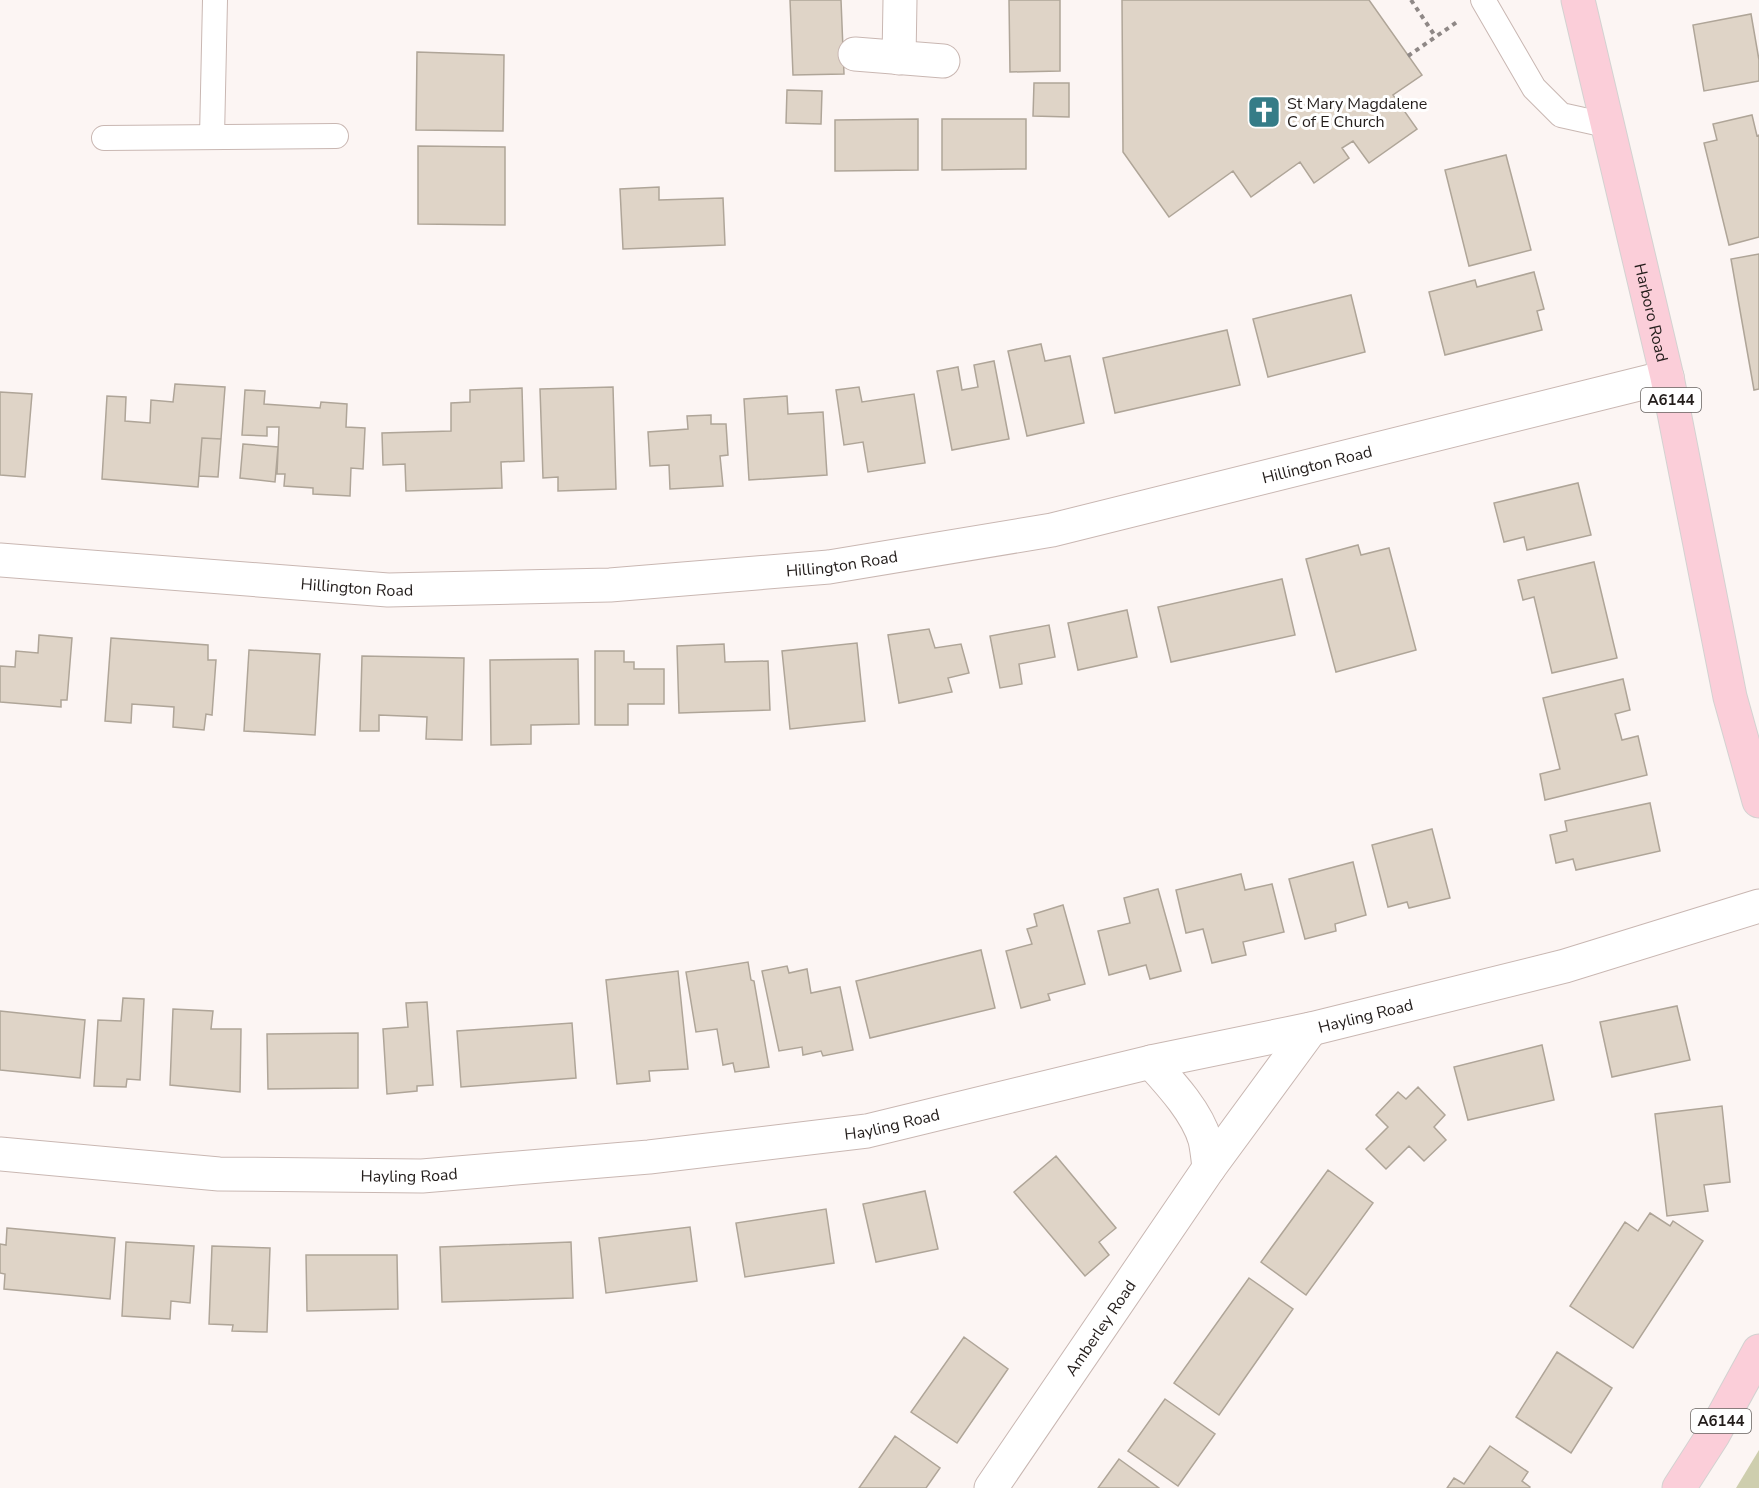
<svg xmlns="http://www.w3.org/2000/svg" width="1759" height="1488" viewBox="0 0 1759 1488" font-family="'Nunito Sans',sans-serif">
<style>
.green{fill:#ceceae}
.building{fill:#dfd4c7;stroke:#afa598;stroke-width:1.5}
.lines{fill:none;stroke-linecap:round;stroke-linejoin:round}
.lane-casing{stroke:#c9b7b2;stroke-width:26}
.street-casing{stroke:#c9b7b2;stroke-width:35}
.primary-casing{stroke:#d3d2d1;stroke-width:35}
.path{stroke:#8f8886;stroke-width:4;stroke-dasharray:4.5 4.5;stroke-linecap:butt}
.lane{stroke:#fff;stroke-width:24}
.street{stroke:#fff;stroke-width:33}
.primary{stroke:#fbced9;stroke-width:33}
.labels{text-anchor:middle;stroke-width:6;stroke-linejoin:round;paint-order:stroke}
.shield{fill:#fff;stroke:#65615f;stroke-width:1.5}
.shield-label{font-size:15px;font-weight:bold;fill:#231d1b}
.poi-label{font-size:16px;fill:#231d1b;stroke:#fff;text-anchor:start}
.street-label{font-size:16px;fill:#231d1b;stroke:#fff}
</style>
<rect width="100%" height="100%" fill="#fcf5f3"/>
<!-- green -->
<path class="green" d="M 1759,1450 L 1759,1488 L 1736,1488 Z"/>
<!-- building -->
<path class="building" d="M 790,0 L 841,0 L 844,74 L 793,75 Z
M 1009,0 L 1060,0 L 1060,71 L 1010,72 Z
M 1122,0 L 1369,0 L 1422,75 L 1393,95 L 1417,129 L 1369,163 L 1353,141 L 1342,148 L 1349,158 L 1314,183 L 1300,162 L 1251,197 L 1233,171 L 1169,217 L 1123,152 Z
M 1751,14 L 1759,60 L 1759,81 L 1704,91 L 1693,25 Z
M 417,52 L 504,55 L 503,131 L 416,130 Z
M 1034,83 L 1069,83 L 1069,117 L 1033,116 Z
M 787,90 L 822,91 L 821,124 L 786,123 Z
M 1752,115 L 1757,136 L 1759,135 L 1759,237 L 1729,245 L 1704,143 L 1717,140 L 1713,124 Z
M 918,119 L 918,170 L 835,171 L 835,120 Z
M 942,119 L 1026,119 L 1026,169 L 942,170 Z
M 418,146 L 505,147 L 505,225 L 418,224 Z
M 1506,155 L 1531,250 L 1469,266 L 1445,170 Z
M 659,187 L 659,200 L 723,198 L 725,245 L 623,249 L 620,189 Z
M 1759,254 L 1759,389 L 1754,390 L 1731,259 Z
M 1534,272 L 1544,309 L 1537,311 L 1542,330 L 1445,355 L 1429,292 L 1475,280 L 1477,287 Z
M 1351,295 L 1365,352 L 1268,377 L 1253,319 Z
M 1227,330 L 1240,385 L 1115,413 L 1103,358 Z
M 1041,344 L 1045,361 L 1070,356 L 1084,423 L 1027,436 L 1008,351 Z
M 994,361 L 1009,439 L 952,450 L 937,371 L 958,367 L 962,390 L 978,387 L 974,365 Z
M 175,384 L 225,387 L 221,439 L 202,438 L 198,487 L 102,479 L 107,396 L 126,397 L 125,421 L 150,423 L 151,400 L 173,402 Z
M 613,387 L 616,489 L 558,491 L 558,477 L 543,478 L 540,389 Z
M 859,387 L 862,402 L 914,394 L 925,463 L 868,472 L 863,442 L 844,445 L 836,390 Z
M 522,388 L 524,461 L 501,462 L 502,488 L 406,491 L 405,464 L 383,465 L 382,433 L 451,431 L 451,403 L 470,402 L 470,390 Z
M 245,390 L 265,391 L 264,404 L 320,408 L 321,402 L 347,404 L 346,427 L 365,428 L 363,469 L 351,468 L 350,496 L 313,494 L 313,488 L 284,486 L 285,474 L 277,474 L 279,427 L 267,427 L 267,436 L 242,435 Z
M 0,392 L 32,394 L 25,477 L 0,475 Z
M 787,396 L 788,414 L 823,412 L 827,475 L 749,480 L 744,399 Z
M 711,415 L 711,424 L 726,424 L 728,455 L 720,456 L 723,486 L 670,489 L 669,465 L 650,466 L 648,432 L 688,429 L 687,416 Z
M 202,438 L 221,439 L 218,477 L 199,476 Z
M 243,444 L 278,447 L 275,482 L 240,478 Z
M 1578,483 L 1591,535 L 1527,550 L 1524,537 L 1504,542 L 1494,503 Z
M 1358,545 L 1361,555 L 1389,548 L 1416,650 L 1336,672 L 1306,559 Z
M 1594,562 L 1617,658 L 1552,673 L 1534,597 L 1523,600 L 1518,580 Z
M 1282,579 L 1295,635 L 1171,662 L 1158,607 Z
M 1127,610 L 1137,657 L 1078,670 L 1068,623 Z
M 1049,625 L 1055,657 L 1019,664 L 1022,684 L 1000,688 L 990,636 Z
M 929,629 L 935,648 L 961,644 L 969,673 L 948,678 L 952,692 L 899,703 L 888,635 Z
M 39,635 L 72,638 L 67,700 L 61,700 L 61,707 L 0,702 L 0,666 L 15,667 L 16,651 L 38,653 Z
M 111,638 L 208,645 L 208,660 L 216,660 L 212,715 L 206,714 L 204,730 L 173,727 L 174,707 L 132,704 L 131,723 L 105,721 Z
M 857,643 L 865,721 L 790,729 L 782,651 Z
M 724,644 L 725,662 L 768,661 L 770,710 L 679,713 L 677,646 Z
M 249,650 L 320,654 L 315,735 L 244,731 Z
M 595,651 L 624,651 L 624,662 L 634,662 L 634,669 L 664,669 L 664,704 L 628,704 L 628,725 L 595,725 Z
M 362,656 L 464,658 L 462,740 L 426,739 L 427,717 L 379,715 L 379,731 L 360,731 Z
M 578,659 L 579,724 L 531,725 L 531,744 L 491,745 L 490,660 Z
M 1623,679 L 1630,710 L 1615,714 L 1622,740 L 1638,736 L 1647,775 L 1545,800 L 1540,774 L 1560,769 L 1543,698 Z
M 1650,803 L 1660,851 L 1576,870 L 1573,859 L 1556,863 L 1550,835 L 1567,831 L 1565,821 Z
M 1432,829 L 1450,898 L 1409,908 L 1407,902 L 1388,907 L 1372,845 Z
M 1353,862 L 1366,915 L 1335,924 L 1336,931 L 1305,939 L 1289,879 Z
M 1241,874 L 1245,890 L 1272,884 L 1284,932 L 1243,942 L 1246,955 L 1212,963 L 1203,929 L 1186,933 L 1176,890 Z
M 1158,889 L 1181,971 L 1150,979 L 1146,965 L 1109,975 L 1098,931 L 1130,923 L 1124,898 Z
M 1063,905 L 1085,984 L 1048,994 L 1050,1000 L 1021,1008 L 1006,951 L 1032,944 L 1027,929 L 1037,926 L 1034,914 Z
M 981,950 L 995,1008 L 870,1038 L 856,981 Z
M 748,962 L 751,980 L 754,981 L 769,1067 L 735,1072 L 733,1063 L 723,1065 L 717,1029 L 696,1032 L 686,972 Z
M 787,966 L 789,973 L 807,969 L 811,993 L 840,987 L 853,1050 L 823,1056 L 821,1051 L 803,1055 L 802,1047 L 779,1051 L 762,971 Z
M 678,971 L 688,1069 L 649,1071 L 650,1081 L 617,1084 L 606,980 Z
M 123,998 L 144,999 L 140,1080 L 127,1079 L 126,1087 L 94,1086 L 98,1020 L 121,1021 Z
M 427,1002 L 433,1085 L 417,1086 L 417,1091 L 387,1094 L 383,1029 L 408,1027 L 406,1003 Z
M 1677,1006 L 1690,1060 L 1612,1077 L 1600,1022 Z
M 173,1009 L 213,1011 L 211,1029 L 241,1029 L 240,1092 L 170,1085 Z
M 0,1011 L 85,1020 L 80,1078 L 0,1070 Z
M 572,1023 L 576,1078 L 461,1087 L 457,1031 Z
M 358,1033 L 358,1088 L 268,1089 L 267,1034 Z
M 1542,1045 L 1554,1100 L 1468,1120 L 1454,1067 Z
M 1418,1087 L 1445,1115 L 1434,1127 L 1446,1140 L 1424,1161 L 1409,1146 L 1386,1169 L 1366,1149 L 1388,1127 L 1376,1115 L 1398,1092 L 1406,1099 Z
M 1722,1106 L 1730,1182 L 1704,1185 L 1708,1211 L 1667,1216 L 1655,1114 Z
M 1056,1156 L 1116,1228 L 1099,1242 L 1109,1255 L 1085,1276 L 1014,1192 Z
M 1328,1170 L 1373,1203 L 1306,1295 L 1261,1262 Z
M 925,1191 L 938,1249 L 876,1262 L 863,1204 Z
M 826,1209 L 834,1263 L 745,1277 L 736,1223 Z
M 1650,1213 L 1670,1226 L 1673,1221 L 1703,1241 L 1633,1348 L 1570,1306 L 1625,1222 L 1638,1231 Z
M 690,1227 L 697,1281 L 606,1293 L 599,1238 Z
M 7,1228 L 115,1238 L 110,1299 L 4,1289 L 5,1274 L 0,1273 L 0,1244 L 6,1245 Z
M 126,1242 L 194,1246 L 190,1303 L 171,1301 L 170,1319 L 122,1316 Z
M 571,1242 L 573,1298 L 442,1302 L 440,1247 Z
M 212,1246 L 270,1248 L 267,1332 L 232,1331 L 233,1325 L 209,1324 Z
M 306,1255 L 397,1255 L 398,1309 L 307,1311 Z
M 1249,1278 L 1293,1309 L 1219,1415 L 1174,1383 Z
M 964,1337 L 1008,1369 L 957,1443 L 911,1412 Z
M 1557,1352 L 1612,1388 L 1571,1453 L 1516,1417 Z
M 1165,1399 L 1215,1434 L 1178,1486 L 1128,1451 Z
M 895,1436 L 940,1468 L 926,1488 L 859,1488 Z
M 1490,1446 L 1528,1472 L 1522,1481 L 1530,1487 L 1529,1488 L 1447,1488 L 1454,1478 L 1464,1484 Z
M 1119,1459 L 1159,1488 L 1098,1488 Z"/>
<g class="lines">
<defs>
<path id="lane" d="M 1483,0 L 1534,88 L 1561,115 L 1606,125
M 212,137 L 215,0
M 104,138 L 336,136"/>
<g id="street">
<path d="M 855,54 L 943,61"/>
<path d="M 899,58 L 900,0"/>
<path id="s1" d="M 0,560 L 388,590 L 610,585 L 829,567 L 1052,530 L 1667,377"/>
<path d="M 1151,1062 C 1170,1083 1197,1112 1205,1140 C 1207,1149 1208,1159 1209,1168"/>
<path id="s2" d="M 0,1154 L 219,1174 L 422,1176 L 649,1157 L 867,1131 L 1151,1062 L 1311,1029 L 1565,966 L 1759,906"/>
<path id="s3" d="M 991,1488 L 1209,1168 L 1311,1029"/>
</g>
<g id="primary">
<path id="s4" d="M 1578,0 L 1667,377 L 1730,697 L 1759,801"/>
<path d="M 1679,1488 L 1713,1435 L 1759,1351"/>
</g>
</defs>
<!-- lane casing -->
<use href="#lane" class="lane-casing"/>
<!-- street casing -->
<use href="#street" class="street-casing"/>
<!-- primary casing -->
<use href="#primary" class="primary-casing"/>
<!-- path -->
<path class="path" d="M 1411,0 L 1435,36
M 1408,56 L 1457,22"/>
<!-- lane -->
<use href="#lane" class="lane"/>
<!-- street -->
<use href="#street" class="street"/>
<!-- primary -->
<use href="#primary" class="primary"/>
</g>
<!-- icons -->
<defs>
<symbol id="church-square" viewBox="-11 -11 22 22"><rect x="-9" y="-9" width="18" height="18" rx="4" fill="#357c87" stroke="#fff"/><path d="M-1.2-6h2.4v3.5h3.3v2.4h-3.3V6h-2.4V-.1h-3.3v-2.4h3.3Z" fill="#fff"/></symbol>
</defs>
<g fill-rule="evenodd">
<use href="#church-square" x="1245" y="93" width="38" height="38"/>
</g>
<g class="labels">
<!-- shield labels -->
<g class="shield">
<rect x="1641" y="388" width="60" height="24" rx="4.5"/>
<rect x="1691" y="1409" width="60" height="24" rx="4.5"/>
</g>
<g class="shield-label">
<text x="1671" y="405">A6144</text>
<text x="1721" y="1426">A6144</text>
</g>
<!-- poi labels -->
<g class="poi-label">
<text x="1287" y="109">St Mary Magdalene<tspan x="1287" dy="18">C of E Church</tspan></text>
</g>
<!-- street labels -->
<g class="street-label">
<text dy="6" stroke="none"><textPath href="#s4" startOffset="321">Harboro Road</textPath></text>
<text dy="6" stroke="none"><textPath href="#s1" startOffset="1330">Hillington Road</textPath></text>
<text dy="6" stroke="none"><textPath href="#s1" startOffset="844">Hillington Road</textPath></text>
<text dy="6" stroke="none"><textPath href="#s1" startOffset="358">Hillington Road</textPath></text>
<text dy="6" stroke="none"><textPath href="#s2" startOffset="1382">Hayling Road</textPath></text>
<text dy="6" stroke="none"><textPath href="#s2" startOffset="896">Hayling Road</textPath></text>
<text dy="6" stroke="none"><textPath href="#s2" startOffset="410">Hayling Road</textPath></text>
<text dy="6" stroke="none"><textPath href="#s3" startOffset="194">Amberley Road</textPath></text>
</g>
</g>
</svg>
